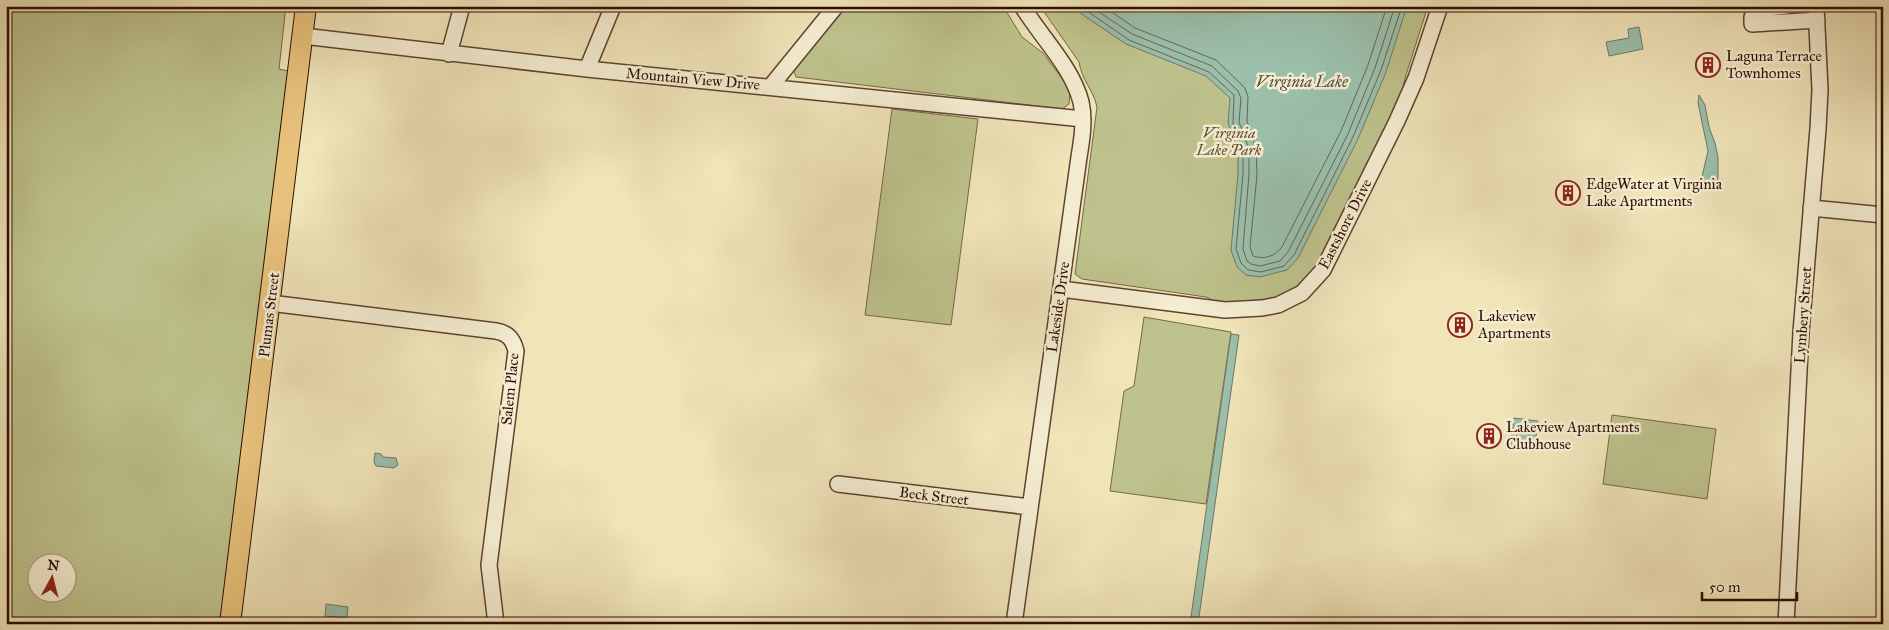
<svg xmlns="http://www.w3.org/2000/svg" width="1889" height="630" viewBox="0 0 1889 630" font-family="'IM FELL Great Primer',serif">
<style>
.green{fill:#bec28c;stroke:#766846;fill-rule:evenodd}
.water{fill:#9bbfab;stroke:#6f7867}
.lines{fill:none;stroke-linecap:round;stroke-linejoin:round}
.shore{stroke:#646656;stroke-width:1}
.minor-casing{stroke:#5e432f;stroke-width:18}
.major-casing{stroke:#2d0d01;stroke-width:22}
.minor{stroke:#f5edd2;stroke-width:15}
.major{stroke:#e8c27c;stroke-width:20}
.labels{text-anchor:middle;stroke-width:5;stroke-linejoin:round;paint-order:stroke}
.poi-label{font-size:15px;fill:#2d0d01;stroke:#f5edd2;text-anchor:start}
.street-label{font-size:15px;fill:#2d0d01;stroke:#f5edd2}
.park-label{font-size:15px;font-style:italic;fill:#604c32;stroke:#f5edd2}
.water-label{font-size:16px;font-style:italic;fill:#544b3c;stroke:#f5edd2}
</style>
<rect width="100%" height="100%" fill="#f0e4b9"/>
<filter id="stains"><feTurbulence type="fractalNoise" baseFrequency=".004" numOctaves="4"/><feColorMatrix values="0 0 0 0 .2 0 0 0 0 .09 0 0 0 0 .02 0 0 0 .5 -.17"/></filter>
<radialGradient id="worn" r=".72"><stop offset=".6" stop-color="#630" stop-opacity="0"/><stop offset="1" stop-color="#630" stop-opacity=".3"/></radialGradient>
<!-- green -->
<path class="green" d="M 6,6 L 286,6 L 279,69 L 288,71 L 220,624 L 6,624 ZM 38,562 L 68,562 L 68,592 L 38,592 Z
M 841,6 L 1003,6 L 1022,37 L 1043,53 L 1064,81 L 1070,92 L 1069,104 L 1062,109 L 796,77 L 793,69 Z
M 1040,6 L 1428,6 L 1405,78 L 1400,99 L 1319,263 C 1311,273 1304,284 1292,291 C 1272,303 1240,306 1217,302 C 1213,301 1210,298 1206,297 L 1082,279 L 1075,274 L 1097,107 C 1093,89 1082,81 1079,62 Z
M 892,109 L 978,119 L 951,325 L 865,315 Z
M 1144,317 L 1231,332 L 1206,504 L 1110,491 L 1124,391 L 1134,386 Z
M 1612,415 L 1716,429 L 1707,499 L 1603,484 Z"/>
<!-- water -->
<path class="water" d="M 1074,6 L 1407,6 L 1386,72 L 1358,139 L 1298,258 L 1287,270 L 1260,277 L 1246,275 L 1237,267 L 1231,250 L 1238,174 L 1238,149 L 1228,123 L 1230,98 L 1206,76 L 1126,44 L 1080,13 Z
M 1639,27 L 1643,49 L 1609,56 L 1606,42 L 1629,38 L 1628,29 Z
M 1699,95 L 1705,105 L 1709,127 L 1715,143 L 1718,157 L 1718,179 L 1715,183 L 1704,185 L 1701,181 L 1708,151 L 1698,103 Z
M 1231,334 L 1239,335 L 1198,624 L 1190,624 Z
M 1514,418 L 1538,421 L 1534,451 L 1510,448 Z
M 375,453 L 381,454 L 383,457 L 396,458 L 398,465 L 394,468 L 376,466 L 374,462 Z
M 326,604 L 348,607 L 347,618 L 325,616 Z"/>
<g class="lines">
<!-- shore -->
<path class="shore" d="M 1080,6 L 1129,40 L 1209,72 L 1234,95 L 1233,123 L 1243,149 L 1243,174 L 1236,249 L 1241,263 L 1248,270 L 1261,272 L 1284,266 L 1294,255 L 1353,137 L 1381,70 L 1402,6
M 1090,6 L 1132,34 L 1212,66 L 1238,91 L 1241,98 L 1239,122 L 1249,149 L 1249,174 L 1243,249 L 1247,261 L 1251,264 L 1260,266 L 1280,261 L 1288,252 L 1348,134 L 1375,68 L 1395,6
M 1103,6 L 1135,28 L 1216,60 L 1245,88 L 1248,97 L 1247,121 L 1256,149 L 1257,175 L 1250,247 L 1253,256 C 1265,260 1275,256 1282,247 L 1341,131 L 1368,65 L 1387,6
M 1519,424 L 1531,426 L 1528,445 L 1516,443 Z"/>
<defs>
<path id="minor" d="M 1787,6 L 1760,9 L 1752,17 L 1752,24 L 1817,20
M 303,36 L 587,69 L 1083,119
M 449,54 L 462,6
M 587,69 L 613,6
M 771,86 L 836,6
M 1811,208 L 1883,215
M 1061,289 L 1225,310 L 1262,308 L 1278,305 L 1302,293 L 1323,270 L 1397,121 L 1416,78 L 1440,6
M 270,303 L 496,331 C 508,333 513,339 516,351 L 489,565 L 496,624
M 838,484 L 1030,507
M 1014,624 L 1079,157 C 1082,139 1085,120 1081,102 C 1072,67 1041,37 1022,6
M 1786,624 L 1801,332 L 1818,129 L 1820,90 L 1816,6"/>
<path id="major" d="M 230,624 L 306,6"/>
</defs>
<!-- minor casing -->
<use href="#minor" class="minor-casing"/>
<!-- major casing -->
<use href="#major" class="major-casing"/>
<!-- minor -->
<use href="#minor" class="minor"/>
<!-- major -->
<use href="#major" class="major"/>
</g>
<!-- icons -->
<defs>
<symbol id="building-ring" viewBox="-11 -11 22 22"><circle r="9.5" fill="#f5edd2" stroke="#8f2418" stroke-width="1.5"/><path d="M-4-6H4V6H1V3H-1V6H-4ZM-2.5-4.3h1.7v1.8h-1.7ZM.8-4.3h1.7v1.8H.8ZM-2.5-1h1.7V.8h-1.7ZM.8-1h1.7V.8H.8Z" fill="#8f2418"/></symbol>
</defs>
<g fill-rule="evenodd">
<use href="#building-ring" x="1694" y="51" width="28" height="28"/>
<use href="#building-ring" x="1554" y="179" width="28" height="28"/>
<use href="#building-ring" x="1446" y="311" width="28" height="28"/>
<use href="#building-ring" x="1475" y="422" width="28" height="28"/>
</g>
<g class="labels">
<!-- poi labels -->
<g class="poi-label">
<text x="1726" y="61">Laguna Terrace<tspan x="1726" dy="17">Townhomes</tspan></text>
<text x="1586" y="189">EdgeWater at Virginia<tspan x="1586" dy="17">Lake Apartments</tspan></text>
<text x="1478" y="321">Lakeview<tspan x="1478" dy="17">Apartments</tspan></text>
<text x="1506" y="432">Lakeview Apartments<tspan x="1506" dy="17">Clubhouse</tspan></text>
</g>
<!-- street labels -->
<g class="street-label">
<text transform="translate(693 79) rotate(5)" y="5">Mountain View Drive</text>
<text transform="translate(1345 224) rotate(-63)" y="5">Eastshore Drive</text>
<text transform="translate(1058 307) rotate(-82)" y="5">Lakeside Drive</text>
<text transform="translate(269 315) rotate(-83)" y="5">Plumas Street</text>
<text transform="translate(1803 315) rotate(-86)" y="5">Lymbery Street</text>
<text transform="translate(510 389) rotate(-84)" y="5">Salem Place</text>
<text transform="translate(934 496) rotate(7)" y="5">Beck Street</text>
</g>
<!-- park labels -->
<g class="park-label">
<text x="1229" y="138">Virginia<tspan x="1229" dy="17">Lake Park</tspan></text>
</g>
<!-- water labels -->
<g class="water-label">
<text x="1302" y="87">Virginia Lake</text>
</g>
</g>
<!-- margin -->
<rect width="1889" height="630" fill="none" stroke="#f0e4b9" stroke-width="25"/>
<rect x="8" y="8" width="1874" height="615" fill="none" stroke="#2d0d01" stroke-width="2.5"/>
<rect x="12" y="12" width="1864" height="605" fill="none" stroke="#2d0d01"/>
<!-- north arrow -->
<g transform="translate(52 578) rotate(7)"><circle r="24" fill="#f5edd2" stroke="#a5937e"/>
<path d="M0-4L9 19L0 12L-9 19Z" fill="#8f2418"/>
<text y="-8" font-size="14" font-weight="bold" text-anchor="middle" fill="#2d0d01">N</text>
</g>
<!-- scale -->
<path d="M1702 592v8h95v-8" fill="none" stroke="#2d0d01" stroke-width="2.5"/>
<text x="1709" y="592" font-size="15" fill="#2d0d01" stroke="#f5edd2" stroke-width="4" paint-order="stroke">50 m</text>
<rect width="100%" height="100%" filter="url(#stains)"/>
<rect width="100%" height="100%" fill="url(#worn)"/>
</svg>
